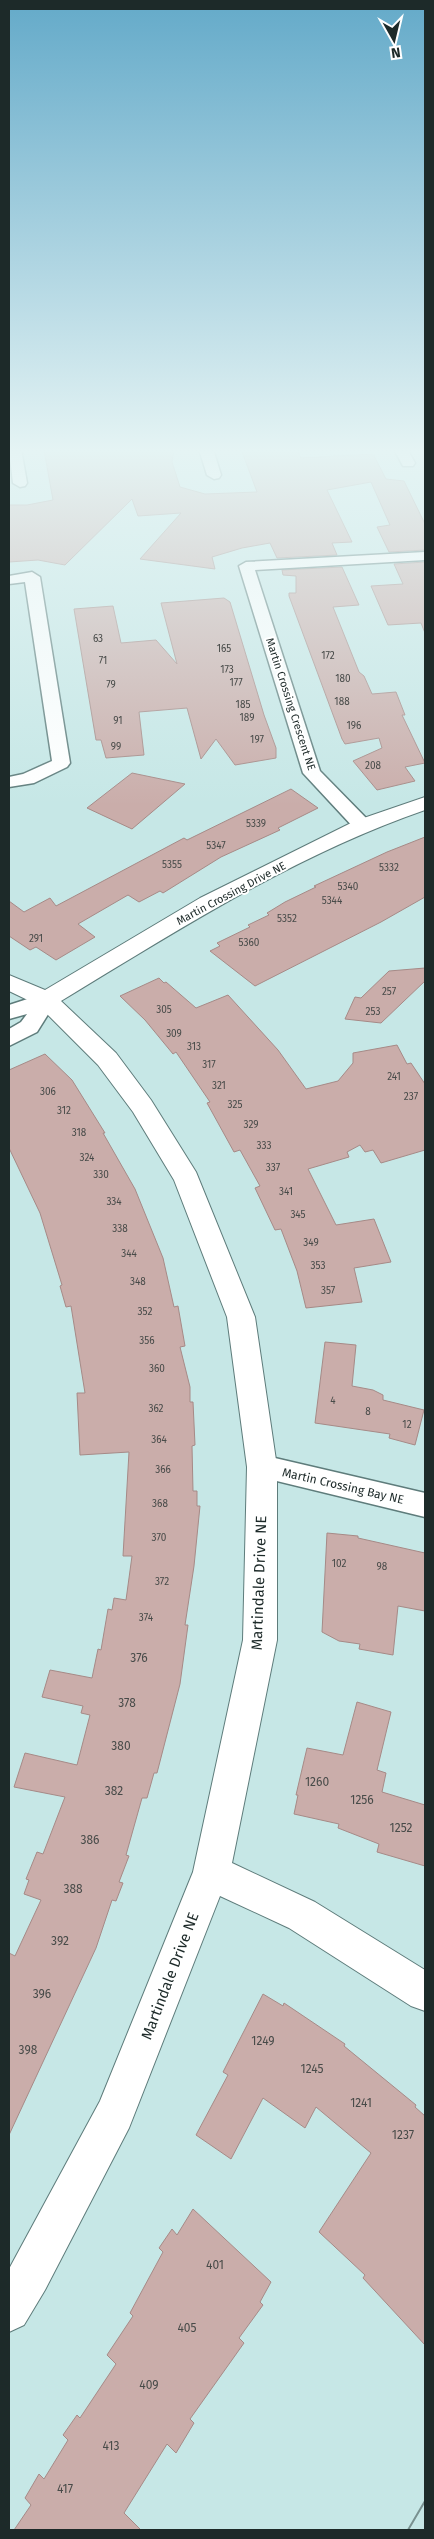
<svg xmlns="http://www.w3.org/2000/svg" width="434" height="2539" viewBox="0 0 434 2539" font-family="'Fira Sans',sans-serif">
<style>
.building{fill:#caadaa;stroke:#a68a87}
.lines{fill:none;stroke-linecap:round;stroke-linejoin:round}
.minor-casing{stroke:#5e7c7b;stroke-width:3}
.tertiary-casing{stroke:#5e7c7b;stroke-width:2}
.minor{fill:#fff;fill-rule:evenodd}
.tertiary{fill:#fff;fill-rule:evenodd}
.tram{stroke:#799190;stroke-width:2}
.labels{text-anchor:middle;stroke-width:4;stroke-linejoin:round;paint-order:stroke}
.number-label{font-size:10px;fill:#484b49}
.far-street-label{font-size:11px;fill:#1d2a29;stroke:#fff}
.street-label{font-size:12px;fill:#1d2a29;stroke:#fff}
.near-number-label{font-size:12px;fill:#484b49}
.near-street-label{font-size:15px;fill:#1d2a29;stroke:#fff}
</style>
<rect width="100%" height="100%" fill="#c6e7e6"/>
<!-- building -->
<path class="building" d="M 174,449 L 172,462 L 180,487 L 205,494 L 257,492 L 241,449 L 297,449 L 301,458 L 373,454 L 386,479 L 404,481 L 425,524 L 425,550 L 389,552 L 377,527 L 390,525 L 371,482 L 327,490 L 352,542 L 332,543 L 337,555 L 277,558 L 270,543 L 242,548 L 212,557 L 215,569 L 140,559 L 181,513 L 138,516 L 132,499 L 65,565 L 38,560 L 9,562 L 9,505 L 27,505 L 53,500 L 44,450 Z
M 425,562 L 425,633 L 421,623 L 388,625 L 371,586 L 403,584 L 394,564 Z
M 342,567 L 359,605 L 333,607 L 359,672 L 364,676 L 372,694 L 396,692 L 405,715 L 402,715 L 425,763 L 405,767 L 415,781 L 377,790 L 353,761 L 382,748 L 379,738 L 345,744 L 342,739 L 289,596 L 289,593 L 296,593 L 296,576 L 283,575 L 282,570 Z
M 224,598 L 230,602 L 264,715 L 276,748 L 276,758 L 235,765 L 216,739 L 201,759 L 187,708 L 139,712 L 144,755 L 106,758 L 101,740 L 96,740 L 74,609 L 113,606 L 121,643 L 156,640 L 177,664 L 161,603 Z
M 132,773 L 185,784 L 132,829 L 87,808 Z
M 291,789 L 318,808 L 278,828 L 280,830 L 221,857 L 163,893 L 160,891 L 139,902 L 128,895 L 78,924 L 95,937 L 56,960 L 36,947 L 30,950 L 9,936 L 9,901 L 24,912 L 50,898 L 56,906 L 184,838 L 187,840 Z
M 425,837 L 425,897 L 381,922 L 255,986 L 210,951 L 220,946 L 217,943 L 250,927 L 248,925 L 269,915 L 267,913 L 285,902 L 316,887 L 314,886 L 387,852 Z
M 425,968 L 425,981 L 381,1023 L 345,1019 L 355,997 L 361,998 L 389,971 Z
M 159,978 L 164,983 L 166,982 L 196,1008 L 228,995 L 278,1050 L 306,1089 L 338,1081 L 353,1063 L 353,1053 L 397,1045 L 407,1064 L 411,1063 L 425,1084 L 425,1150 L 381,1163 L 373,1150 L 365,1152 L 360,1145 L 347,1152 L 349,1157 L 308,1169 L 336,1225 L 374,1219 L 391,1262 L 354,1268 L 362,1302 L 306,1308 L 297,1271 L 281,1229 L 275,1230 L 255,1188 L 260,1186 L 240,1150 L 234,1152 L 207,1103 L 210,1102 L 176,1052 L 173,1054 L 145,1020 L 120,996 Z
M 45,1054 L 72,1080 L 105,1133 L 103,1133 L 135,1189 L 163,1258 L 174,1307 L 178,1306 L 185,1346 L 180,1347 L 190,1387 L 190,1402 L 193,1402 L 195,1445 L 192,1446 L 193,1491 L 197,1491 L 197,1506 L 200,1506 L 194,1566 L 185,1625 L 188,1625 L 180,1684 L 157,1773 L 154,1773 L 147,1798 L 142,1798 L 126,1855 L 129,1856 L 119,1882 L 123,1883 L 116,1901 L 112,1900 L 96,1948 L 9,2135 L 9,1953 L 15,1956 L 41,1900 L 24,1894 L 29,1880 L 26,1879 L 37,1852 L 43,1854 L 65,1797 L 14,1787 L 25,1753 L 77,1765 L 90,1715 L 81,1713 L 83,1706 L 42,1697 L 50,1670 L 92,1678 L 98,1649 L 101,1650 L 108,1609 L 112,1610 L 114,1598 L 126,1600 L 132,1556 L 123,1556 L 129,1452 L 80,1455 L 77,1393 L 85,1393 L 71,1306 L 66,1307 L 60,1286 L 62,1285 L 40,1213 L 9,1148 L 9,1070 Z
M 325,1342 L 356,1345 L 352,1386 L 373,1390 L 383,1395 L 383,1400 L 424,1410 L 415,1445 L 389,1438 L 390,1434 L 315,1423 Z
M 327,1533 L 358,1536 L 358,1538 L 425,1553 L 425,1611 L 398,1606 L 393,1655 L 359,1649 L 360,1644 L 339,1641 L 322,1632 Z
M 357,1702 L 391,1712 L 377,1770 L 386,1773 L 382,1792 L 425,1805 L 425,1866 L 377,1852 L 379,1844 L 338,1828 L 339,1824 L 294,1814 L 298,1795 L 296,1795 L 307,1748 L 343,1755 Z
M 263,1994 L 283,2006 L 284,2003 L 345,2044 L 344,2046 L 416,2105 L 415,2107 L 425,2116 L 425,2345 L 363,2278 L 365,2275 L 319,2232 L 371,2153 L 316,2107 L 305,2128 L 263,2098 L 231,2159 L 196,2135 L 228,2075 L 223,2072 Z
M 193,2209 L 271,2282 L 260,2302 L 263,2305 L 239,2338 L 244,2343 L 190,2419 L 194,2423 L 176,2453 L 167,2444 L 124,2513 L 141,2530 L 14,2530 L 31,2505 L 25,2498 L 39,2474 L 44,2479 L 68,2440 L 63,2435 L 77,2415 L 80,2418 L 116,2364 L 107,2355 L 133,2316 L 130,2313 L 163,2252 L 159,2248 L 172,2229 L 177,2235 Z"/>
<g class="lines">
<defs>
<path id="minor" d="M 9,449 L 21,449 L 27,483 L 25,486 L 20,487 L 13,483 Z
M 199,449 L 213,449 L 221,475 L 219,478 L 214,479 L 207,475 Z
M 394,449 L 407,449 L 415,463 L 413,466 L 403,466 Z
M 425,552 L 425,560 L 255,570 L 320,771 L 369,821 L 371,825 L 369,829 L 355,829 L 303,773 L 239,566 L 246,562 Z
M 32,572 L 40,577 L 70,763 L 67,767 L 34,783 L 9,787 L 9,777 L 23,774 L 52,761 L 25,582 L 9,584 L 9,576 Z
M 46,993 L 53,995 L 57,1000 L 37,1032 L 9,1046 L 9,1029 L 21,1022 L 27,1014 L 9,1019 L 9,1005 Z
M 262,1455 L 425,1493 L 425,1517 L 252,1475 L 248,1467 L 252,1459 Z"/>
<path id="tertiary" d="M 425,797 L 425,810 C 295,855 178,930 61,1001 L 116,1053 L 151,1100 L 196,1172 L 255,1317 L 277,1467 L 277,1640 L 232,1863 L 315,1902 L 425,1970 L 425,2011 L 411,2006 L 289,1928 L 220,1896 L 129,2128 L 45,2290 L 24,2325 L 9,2332 L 9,2269 L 100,2101 L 193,1872 L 243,1640 L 247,1467 L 227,1317 L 174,1180 L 133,1112 L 98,1065 L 38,1005 L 9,991 L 9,975 L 45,990 L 200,898 L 355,821 Z"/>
</defs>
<!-- minor casing -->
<use href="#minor" class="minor-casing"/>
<!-- tertiary casing -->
<use href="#tertiary" class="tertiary-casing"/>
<!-- minor -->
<use href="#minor" class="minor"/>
<!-- tertiary -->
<use href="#tertiary" class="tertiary"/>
<!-- tram -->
<path class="tram" d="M 408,2530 L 425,2501"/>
</g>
<!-- sky -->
<linearGradient id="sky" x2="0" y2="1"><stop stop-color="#64aac9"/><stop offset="0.56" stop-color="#e5f4f4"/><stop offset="1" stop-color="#e5f4f4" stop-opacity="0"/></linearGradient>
<rect width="434" height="805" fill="url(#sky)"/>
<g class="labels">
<!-- number labels -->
<g class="number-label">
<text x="98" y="642">63</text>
<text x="224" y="652">165</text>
<text x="328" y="659">172</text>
<text x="103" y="664">71</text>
<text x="227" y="673">173</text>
<text x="343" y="682">180</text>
<text x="236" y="686">177</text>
<text x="111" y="688">79</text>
<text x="342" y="705">188</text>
<text x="243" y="708">185</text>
<text x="247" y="721">189</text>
<text x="118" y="724">91</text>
<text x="354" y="729">196</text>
<text x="257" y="743">197</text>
<text x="116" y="750">99</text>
<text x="373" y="769">208</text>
<text x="256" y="827">5339</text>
<text x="216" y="849">5347</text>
<text x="172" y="868">5355</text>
<text x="389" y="871">5332</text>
<text x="348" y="890">5340</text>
<text x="332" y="904">5344</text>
<text x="287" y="922">5352</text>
<text x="36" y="942">291</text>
<text x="249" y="946">5360</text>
<text x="389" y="995">257</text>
<text x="164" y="1013">305</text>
<text x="373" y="1015">253</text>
<text x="174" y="1037">309</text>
<text x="194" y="1050">313</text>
<text x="209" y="1068">317</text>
<text x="394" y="1080">241</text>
<text x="219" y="1089">321</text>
<text x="48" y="1095">306</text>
<text x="411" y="1100">237</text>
<text x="235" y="1108">325</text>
<text x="64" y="1114">312</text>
<text x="251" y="1128">329</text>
<text x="79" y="1136">318</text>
<text x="264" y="1149">333</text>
<text x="87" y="1161">324</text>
<text x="273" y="1171">337</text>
<text x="101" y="1178">330</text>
<text x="286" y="1195">341</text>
<text x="114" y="1205">334</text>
<text x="298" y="1218">345</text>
<text x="120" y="1232">338</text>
<text x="311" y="1246">349</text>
<text x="129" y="1257">344</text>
<text x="318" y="1269">353</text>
<text x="138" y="1285">348</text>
<text x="328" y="1294">357</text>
<text x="145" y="1315">352</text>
<text x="147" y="1344">356</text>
<text x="157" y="1372">360</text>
<text x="333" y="1404">4</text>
<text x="156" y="1412">362</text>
<text x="368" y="1415">8</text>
<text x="407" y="1428">12</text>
<text x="159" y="1443">364</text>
<text x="163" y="1473">366</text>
<text x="160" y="1507">368</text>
<text x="159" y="1541">370</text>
<text x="339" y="1567">102</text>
<text x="382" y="1570">98</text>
<text x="162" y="1585">372</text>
<text x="146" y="1621">374</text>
</g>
<!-- far-street labels -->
<g class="far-street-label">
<text transform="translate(291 704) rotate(72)" y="4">Martin Crossing Crescent NE</text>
<text transform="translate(231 893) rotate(-28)" y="4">Martin Crossing Drive NE</text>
</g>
<!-- street labels -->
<g class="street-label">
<text transform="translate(343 1486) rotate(13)" y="4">Martin Crossing Bay NE</text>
</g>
<!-- near-number labels -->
<g class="near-number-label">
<text x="139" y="1662">376</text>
<text x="127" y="1707">378</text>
<text x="121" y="1750">380</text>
<text x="317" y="1786">1260</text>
<text x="114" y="1795">382</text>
<text x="362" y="1804">1256</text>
<text x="401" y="1832">1252</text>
<text x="90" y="1844">386</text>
<text x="73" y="1893">388</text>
<text x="60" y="1945">392</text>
<text x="42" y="1998">396</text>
<text x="263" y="2045">1249</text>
<text x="28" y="2054">398</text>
<text x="312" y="2073">1245</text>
<text x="361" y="2107">1241</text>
<text x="403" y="2139">1237</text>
<text x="215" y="2269">401</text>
<text x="187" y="2332">405</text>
<text x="149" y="2389">409</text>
<text x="111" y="2450">413</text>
<text x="65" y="2493">417</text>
</g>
<!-- near-street labels -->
<g class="near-street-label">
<text transform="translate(259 1583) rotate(-88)" y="5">Martindale Drive NE</text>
<text transform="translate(170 1976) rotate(-69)" y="5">Martindale Drive NE</text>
</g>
</g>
<!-- border -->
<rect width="434" height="2539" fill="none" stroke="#1d2a29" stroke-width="20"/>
<!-- north arrow -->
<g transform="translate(394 40) rotate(172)" stroke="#ffffff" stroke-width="4" paint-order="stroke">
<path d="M0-4L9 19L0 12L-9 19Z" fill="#1d2a29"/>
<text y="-8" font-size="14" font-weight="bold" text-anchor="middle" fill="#1d2a29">N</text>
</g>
</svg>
